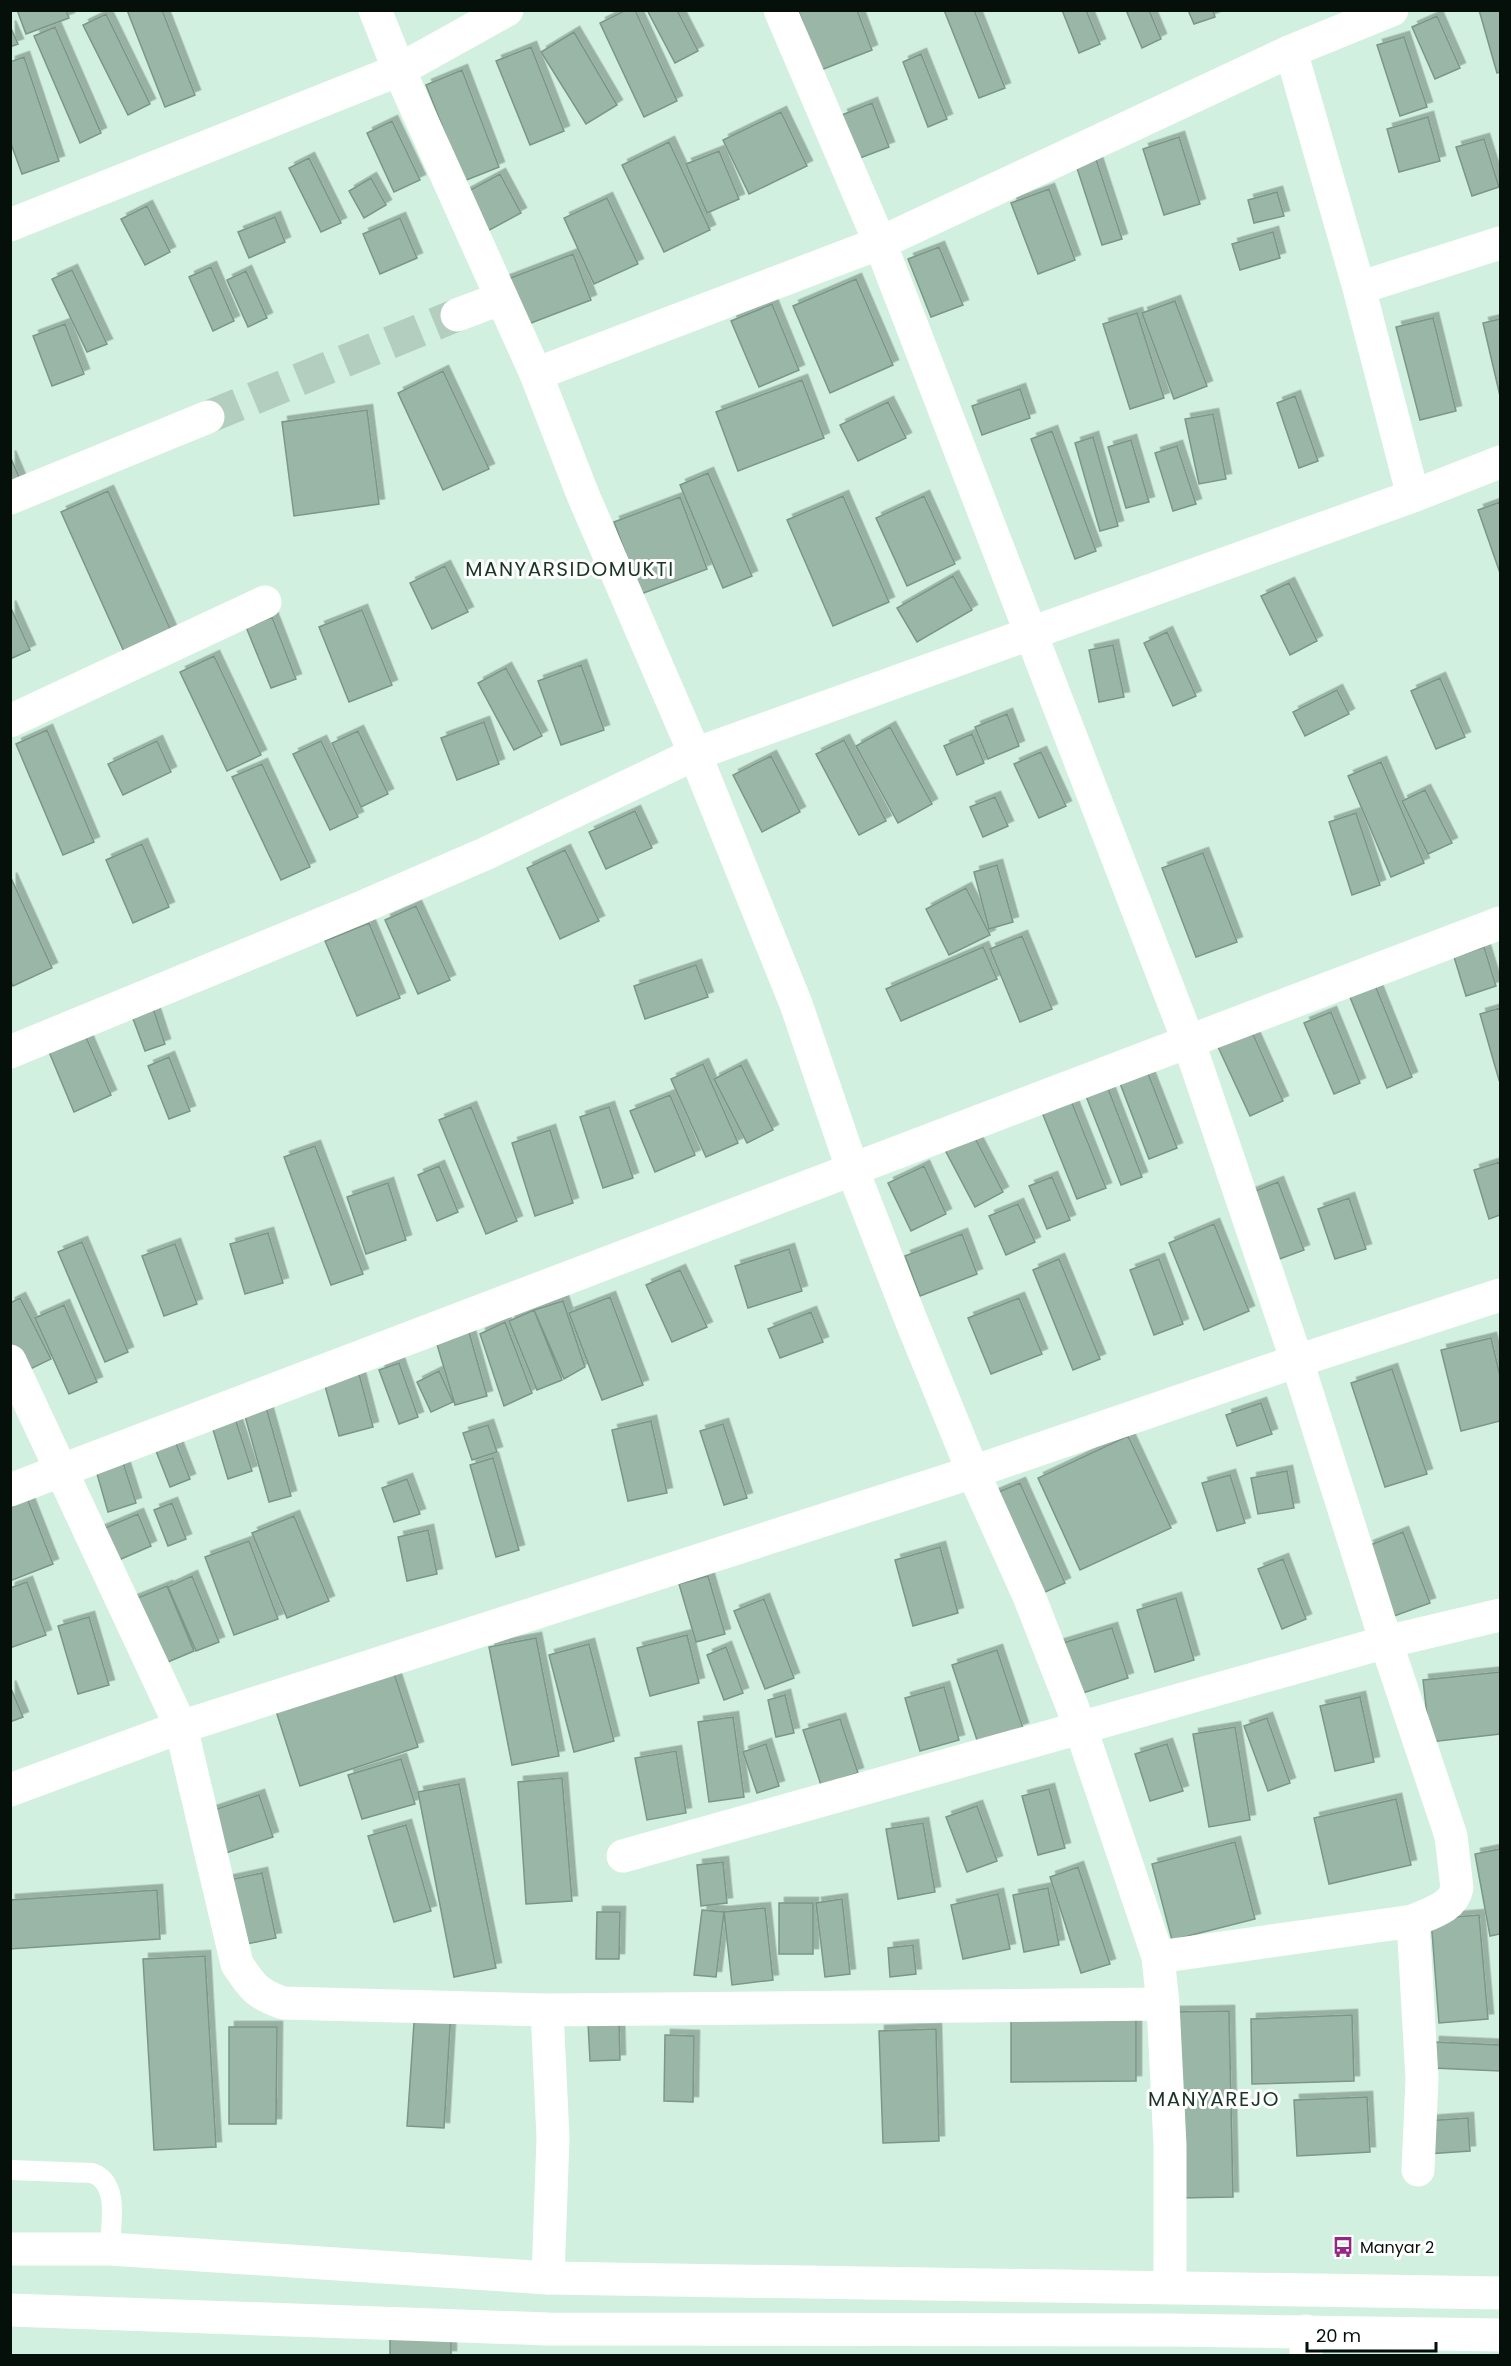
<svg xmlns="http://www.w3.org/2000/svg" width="1511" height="2366" viewBox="0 0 1511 2366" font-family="Poppins,sans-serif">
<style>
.building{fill:#99b6a6;stroke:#7b9788;stroke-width:1.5;filter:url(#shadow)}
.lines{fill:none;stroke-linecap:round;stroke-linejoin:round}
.minor-tunnel{stroke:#b3cebf;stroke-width:33;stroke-dasharray:33 16;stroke-linecap:butt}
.service{stroke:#fff;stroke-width:20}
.minor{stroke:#fff;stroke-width:33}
.trunk{stroke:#fff;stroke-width:33}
.labels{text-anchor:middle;stroke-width:6;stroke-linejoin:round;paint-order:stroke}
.poi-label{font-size:16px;fill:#06100b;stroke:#fff;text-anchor:start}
.quarter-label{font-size:20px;letter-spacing:1.5px;fill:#1b3428;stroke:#fff}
</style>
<defs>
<filter id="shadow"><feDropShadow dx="5.5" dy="-5.5" stdDeviation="0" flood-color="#0004"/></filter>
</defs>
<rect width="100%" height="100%" fill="#d1f0df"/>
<!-- building -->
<path class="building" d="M 17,10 L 66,10 L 69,18 L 26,34 Z
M 127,10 L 162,10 L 195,95 L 165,107 Z
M 626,10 L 635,10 L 677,101 L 644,117 L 600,23 Z
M 647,10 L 677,10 L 698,51 L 675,63 Z
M 798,10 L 857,10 L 872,50 L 821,70 Z
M 944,10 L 974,10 L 1005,88 L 979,98 Z
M 1062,10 L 1086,10 L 1100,44 L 1079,53 Z
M 1126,10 L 1149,10 L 1161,39 L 1142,48 Z
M 1188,10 L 1213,10 L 1215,17 L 1194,24 Z
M 1479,10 L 1500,10 L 1500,72 L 1497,73 Z
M 106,14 L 150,104 L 128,115 L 83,25 Z
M 1437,16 L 1460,68 L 1435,79 L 1412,27 Z
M 10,26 L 18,44 L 10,47 Z
M 55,27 L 101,133 L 80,143 L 34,36 Z
M 574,32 L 617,105 L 586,124 L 541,52 Z
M 1404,37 L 1427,107 L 1400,116 L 1377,45 Z
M 531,47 L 564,131 L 530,145 L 496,61 Z
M 921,54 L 947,119 L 928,127 L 903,62 Z
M 24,57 L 59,161 L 22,174 L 10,141 L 10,62 Z
M 462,70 L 499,167 L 464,181 L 426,85 Z
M 872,103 L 889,147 L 860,158 L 842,115 Z
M 781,112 L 807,166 L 749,194 L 723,140 Z
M 1428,117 L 1440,161 L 1399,172 L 1387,129 Z
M 392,121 L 420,180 L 394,192 L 367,133 Z
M 1179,137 L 1200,204 L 1164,215 L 1143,149 Z
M 1484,139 L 1499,187 L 1472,196 L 1456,147 Z
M 669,142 L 710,230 L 664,252 L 622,165 Z
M 719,151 L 739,199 L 707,213 L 686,164 Z
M 309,158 L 341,223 L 321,232 L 289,168 Z
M 1096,159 L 1122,239 L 1102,245 L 1076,165 Z
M 500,174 L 521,213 L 482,234 L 461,195 Z
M 371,178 L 386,205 L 364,218 L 349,191 Z
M 1049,189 L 1075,260 L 1038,274 L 1011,203 Z
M 1277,192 L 1284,216 L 1254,223 L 1248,200 Z
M 607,198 L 638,264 L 594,284 L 564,218 Z
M 147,206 L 170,252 L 145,265 L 121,219 Z
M 275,217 L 285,242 L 249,258 L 238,232 Z
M 400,218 L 417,258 L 380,274 L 363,234 Z
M 1273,232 L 1280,258 L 1240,270 L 1232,244 Z
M 939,247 L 963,305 L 931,317 L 908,259 Z
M 573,254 L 591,300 L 518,328 L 500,282 Z
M 211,267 L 234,321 L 213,331 L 189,277 Z
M 72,270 L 107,344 L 87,352 L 52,279 Z
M 246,271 L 267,318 L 248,327 L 227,280 Z
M 856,279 L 893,365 L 830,393 L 793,306 Z
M 1175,301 L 1207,386 L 1174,399 L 1142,313 Z
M 772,304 L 799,370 L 759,387 L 731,321 Z
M 1137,313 L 1164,398 L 1130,409 L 1103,324 Z
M 1433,318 L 1456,411 L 1420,420 L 1396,327 Z
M 1500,319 L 1500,396 L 1483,323 Z
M 65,324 L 84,374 L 52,386 L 33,336 Z
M 443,371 L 489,469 L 443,490 L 398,393 Z
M 802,380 L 824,438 L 738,471 L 716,412 Z
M 1020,389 L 1030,418 L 982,435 L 972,406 Z
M 1295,396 L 1318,461 L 1299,468 L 1277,403 Z
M 888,402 L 906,438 L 858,461 L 840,425 Z
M 367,410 L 379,504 L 294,516 L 282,422 Z
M 1213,414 L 1226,479 L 1199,484 L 1185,419 Z
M 1052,431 L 1096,551 L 1075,559 L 1031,439 Z
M 1093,437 L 1118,526 L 1100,531 L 1075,443 Z
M 1131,440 L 1149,502 L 1126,508 L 1108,447 Z
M 1177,446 L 1196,504 L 1173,511 L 1155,453 Z
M 10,456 L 21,482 L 10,486 Z
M 708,473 L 752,576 L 723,588 L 680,485 Z
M 108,491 L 172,633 L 125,654 L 61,512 Z
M 843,496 L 889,602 L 833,626 L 787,520 Z
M 924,496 L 955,564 L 907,586 L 876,518 Z
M 680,497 L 707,569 L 641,594 L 614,522 Z
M 1500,502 L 1500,573 L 1478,510 Z
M 445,566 L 468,612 L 432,629 L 410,583 Z
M 953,576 L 972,610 L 917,642 L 897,608 Z
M 1289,583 L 1317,641 L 1290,655 L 1261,596 Z
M 10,606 L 30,650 L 10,659 Z
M 362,610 L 392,685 L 349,702 L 319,627 Z
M 272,617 L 296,679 L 271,688 L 246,627 Z
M 1167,632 L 1196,696 L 1173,706 L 1144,643 Z
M 1113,645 L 1124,697 L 1099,702 L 1089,650 Z
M 214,656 L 261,755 L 227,771 L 180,672 Z
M 581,665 L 604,730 L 561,745 L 538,681 Z
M 506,668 L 542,736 L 514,750 L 478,683 Z
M 1440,678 L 1465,737 L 1436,749 L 1411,691 Z
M 1337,690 L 1349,714 L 1305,736 L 1293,712 Z
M 1007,714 L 1019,746 L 988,759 L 975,727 Z
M 484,722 L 499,764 L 457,780 L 441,738 Z
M 890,727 L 932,804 L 898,823 L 856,746 Z
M 47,730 L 94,842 L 63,855 L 16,744 Z
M 358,731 L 388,794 L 361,807 L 332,743 Z
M 972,734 L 984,763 L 957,775 L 944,746 Z
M 844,740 L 886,821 L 859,835 L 816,754 Z
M 157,741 L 171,772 L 123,795 L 108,764 Z
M 321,741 L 358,817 L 330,830 L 293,754 Z
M 1041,752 L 1066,806 L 1039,818 L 1014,764 Z
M 771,756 L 800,812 L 762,832 L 733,775 Z
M 1381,762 L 1424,863 L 1391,877 L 1348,776 Z
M 262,764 L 310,867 L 281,880 L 232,777 Z
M 1425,790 L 1452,843 L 1428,854 L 1402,801 Z
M 995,797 L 1008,826 L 983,837 L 970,807 Z
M 635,811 L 652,848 L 606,869 L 589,832 Z
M 1356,813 L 1380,885 L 1352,895 L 1329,822 Z
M 142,844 L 169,907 L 133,923 L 106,860 Z
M 565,850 L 599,921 L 560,939 L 527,868 Z
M 1203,853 L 1237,942 L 1196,957 L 1162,868 Z
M 997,865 L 1013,922 L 989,929 L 974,872 Z
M 11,878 L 52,968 L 13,986 L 10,980 Z
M 966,888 L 990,935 L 949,955 L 926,909 Z
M 416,906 L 450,980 L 418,994 L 385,920 Z
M 369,923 L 400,998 L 357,1016 L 325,941 Z
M 1022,936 L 1052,1009 L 1020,1022 L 990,949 Z
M 983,947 L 997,979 L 901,1021 L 886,989 Z
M 1484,947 L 1496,986 L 1466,996 L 1454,957 Z
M 696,965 L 708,997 L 645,1019 L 634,986 Z
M 1373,980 L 1412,1077 L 1387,1088 L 1347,990 Z
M 153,1008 L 165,1044 L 145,1051 L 132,1016 Z
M 1500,1008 L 1500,1079 L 1499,1080 L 1480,1014 Z
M 1331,1012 L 1360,1083 L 1334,1094 L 1304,1023 Z
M 1252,1032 L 1283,1101 L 1250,1116 L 1218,1047 Z
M 86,1037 L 111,1095 L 74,1112 L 49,1052 Z
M 169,1057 L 190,1111 L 169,1119 L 148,1066 Z
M 1144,1063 L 1177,1148 L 1149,1159 L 1116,1073 Z
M 703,1064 L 738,1143 L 706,1157 L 671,1079 Z
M 741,1065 L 773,1130 L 747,1143 L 714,1079 Z
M 1106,1083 L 1142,1177 L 1121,1185 L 1084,1091 Z
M 670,1095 L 695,1155 L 655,1172 L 630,1111 Z
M 1070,1098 L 1106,1188 L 1077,1199 L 1041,1110 Z
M 471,1107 L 517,1221 L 486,1234 L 439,1120 Z
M 609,1107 L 633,1178 L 603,1188 L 580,1117 Z
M 550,1130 L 573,1203 L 535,1216 L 512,1143 Z
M 973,1134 L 1003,1192 L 975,1207 L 944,1148 Z
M 315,1146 L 363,1274 L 331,1285 L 284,1157 Z
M 1500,1162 L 1500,1215 L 1489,1219 L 1474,1170 Z
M 439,1166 L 458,1212 L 437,1221 L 418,1175 Z
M 924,1166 L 946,1214 L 911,1231 L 888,1183 Z
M 1052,1177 L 1070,1220 L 1047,1229 L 1029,1186 Z
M 1278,1182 L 1304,1250 L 1274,1261 L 1248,1194 Z
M 388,1183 L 406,1240 L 366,1254 L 347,1197 Z
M 1349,1198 L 1366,1249 L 1335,1259 L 1318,1209 Z
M 1018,1204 L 1035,1242 L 1006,1255 L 989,1216 Z
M 1214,1224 L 1249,1311 L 1204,1330 L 1169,1243 Z
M 268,1233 L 283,1283 L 245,1294 L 230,1244 Z
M 962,1234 L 977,1274 L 920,1296 L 905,1256 Z
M 82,1242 L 128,1352 L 105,1362 L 58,1252 Z
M 175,1244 L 197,1304 L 164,1316 L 142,1256 Z
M 789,1249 L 802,1291 L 748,1308 L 735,1266 Z
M 1059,1259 L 1100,1359 L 1073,1370 L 1033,1270 Z
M 1159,1259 L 1183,1324 L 1154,1335 L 1130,1270 Z
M 680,1270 L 707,1327 L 672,1342 L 646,1285 Z
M 610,1297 L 643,1385 L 602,1400 L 569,1313 Z
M 20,1298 L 51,1359 L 22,1373 L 10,1351 L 10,1303 Z
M 1019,1298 L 1042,1354 L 991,1374 L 968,1318 Z
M 563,1301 L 585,1367 L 564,1379 L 534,1310 Z
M 64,1305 L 97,1382 L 69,1394 L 35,1318 Z
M 534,1310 L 562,1380 L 537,1390 L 509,1321 Z
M 811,1312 L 823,1342 L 780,1358 L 768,1329 Z
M 505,1322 L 532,1393 L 504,1406 L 480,1334 Z
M 469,1332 L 487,1396 L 455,1405 L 436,1341 Z
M 1491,1338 L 1500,1376 L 1500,1421 L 1461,1431 L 1441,1350 Z
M 399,1363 L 418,1417 L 399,1424 L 379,1370 Z
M 1392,1369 L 1427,1474 L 1385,1487 L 1351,1383 Z
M 358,1370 L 373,1427 L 339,1436 L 323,1379 Z
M 439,1371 L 453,1402 L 431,1412 L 417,1382 Z
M 265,1403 L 291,1496 L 269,1502 L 243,1409 Z
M 1261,1403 L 1272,1434 L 1237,1446 L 1226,1415 Z
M 234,1415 L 252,1471 L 228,1479 L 211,1423 Z
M 651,1421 L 667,1493 L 628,1501 L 612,1430 Z
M 723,1424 L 747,1498 L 724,1505 L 700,1431 Z
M 488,1425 L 497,1452 L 472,1460 L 463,1433 Z
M 1128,1436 L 1171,1528 L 1080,1570 L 1038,1478 Z
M 174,1438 L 190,1479 L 170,1487 L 154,1446 Z
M 493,1458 L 519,1550 L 496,1557 L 470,1465 Z
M 122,1459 L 136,1503 L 108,1512 L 95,1467 Z
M 1287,1471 L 1294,1508 L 1258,1514 L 1251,1478 Z
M 1230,1475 L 1245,1523 L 1217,1531 L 1202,1483 Z
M 407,1479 L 420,1514 L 394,1522 L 382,1488 Z
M 1020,1483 L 1065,1583 L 1034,1597 L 989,1496 Z
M 24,1490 L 53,1564 L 10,1581 L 10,1495 Z
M 172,1503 L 186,1539 L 168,1546 L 154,1510 Z
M 138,1514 L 151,1546 L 112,1563 L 98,1531 Z
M 294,1516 L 329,1601 L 287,1618 L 252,1533 Z
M 428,1530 L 437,1574 L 407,1581 L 398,1537 Z
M 1403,1532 L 1430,1603 L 1394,1616 L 1368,1546 Z
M 249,1541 L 278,1619 L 234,1635 L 205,1557 Z
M 940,1547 L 958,1613 L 913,1626 L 895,1560 Z
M 1283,1559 L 1306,1619 L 1282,1629 L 1258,1569 Z
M 192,1576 L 219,1642 L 196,1651 L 168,1587 Z
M 708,1576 L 725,1634 L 696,1642 L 679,1584 Z
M 27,1582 L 46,1635 L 10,1648 L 10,1588 Z
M 167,1586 L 194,1651 L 156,1667 L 130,1601 Z
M 1176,1598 L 1194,1660 L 1155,1672 L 1137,1610 Z
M 764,1599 L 794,1678 L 765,1689 L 734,1611 Z
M 89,1617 L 109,1685 L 78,1694 L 58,1626 Z
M 1112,1628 L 1128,1678 L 1068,1698 L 1053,1646 Z
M 687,1635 L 699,1683 L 650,1696 L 637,1648 Z
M 536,1638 L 559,1756 L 512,1765 L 489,1647 Z
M 589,1644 L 614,1741 L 574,1752 L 549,1655 Z
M 726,1647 L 743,1693 L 724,1700 L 707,1655 Z
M 997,1650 L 1023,1728 L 978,1743 L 952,1665 Z
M 393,1670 L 418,1747 L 300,1786 L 275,1708 Z
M 1500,1672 L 1500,1734 L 1430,1742 L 1423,1680 Z
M 10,1686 L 23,1717 L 10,1722 Z
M 944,1687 L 959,1740 L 920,1751 L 905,1698 Z
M 785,1695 L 794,1733 L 776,1737 L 768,1700 Z
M 1360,1697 L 1374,1762 L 1335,1771 L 1320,1706 Z
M 733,1717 L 744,1797 L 709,1802 L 698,1722 Z
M 1267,1718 L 1290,1783 L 1268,1791 L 1244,1726 Z
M 840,1719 L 858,1773 L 821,1785 L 803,1730 Z
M 1235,1727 L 1250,1820 L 1209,1827 L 1193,1734 Z
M 766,1744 L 779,1786 L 757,1793 L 743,1752 Z
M 1167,1744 L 1183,1791 L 1150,1801 L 1135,1754 Z
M 676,1751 L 686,1813 L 647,1820 L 635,1758 Z
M 401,1759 L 415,1804 L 362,1819 L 348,1775 Z
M 562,1778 L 572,1901 L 526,1904 L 518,1782 Z
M 459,1784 L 496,1968 L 454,1977 L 418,1792 Z
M 1049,1789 L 1065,1848 L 1038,1855 L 1022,1796 Z
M 259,1795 L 273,1837 L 220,1855 L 205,1813 Z
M 1396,1799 L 1411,1865 L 1329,1884 L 1314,1818 Z
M 977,1806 L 997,1861 L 967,1872 L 946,1817 Z
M 923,1823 L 935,1892 L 898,1899 L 886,1829 Z
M 406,1825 L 431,1911 L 394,1922 L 368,1836 Z
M 1235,1842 L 1255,1919 L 1172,1940 L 1152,1864 Z
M 1500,1849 L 1500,1934 L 1490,1936 L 1475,1854 Z
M 723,1862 L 727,1903 L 701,1906 L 697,1865 Z
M 1078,1867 L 1110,1964 L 1081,1973 L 1050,1877 Z
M 262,1873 L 276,1938 L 237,1946 L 224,1881 Z
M 1048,1888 L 1059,1945 L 1024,1952 L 1013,1895 Z
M 157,1890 L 160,1939 L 10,1949 L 10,1900 Z
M 998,1894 L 1010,1949 L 963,1959 L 951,1905 Z
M 842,1899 L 850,1974 L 825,1977 L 816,1903 Z
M 779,1903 L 813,1903 L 813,1954 L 779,1954 Z
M 765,1908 L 773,1980 L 732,1985 L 724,1912 Z
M 702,1910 L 724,1912 L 716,1977 L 694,1975 Z
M 597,1912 L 620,1912 L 619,1959 L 596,1959 Z
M 1479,1915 L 1488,2019 L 1439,2023 L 1431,1919 Z
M 913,1945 L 916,1974 L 890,1977 L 888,1948 Z
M 205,1956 L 216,2147 L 154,2150 L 143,1959 Z
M 415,2008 L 451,2010 L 444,2128 L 407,2126 Z
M 1229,2011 L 1233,2197 L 1178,2198 L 1174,2012 Z
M 1352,2015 L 1354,2081 L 1252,2084 L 1251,2019 Z
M 1136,2018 L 1136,2081 L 1011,2082 L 1011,2020 Z
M 619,2022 L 620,2060 L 590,2061 L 588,2023 Z
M 229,2027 L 277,2027 L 276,2124 L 229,2124 Z
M 936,2029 L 939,2141 L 883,2143 L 879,2031 Z
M 665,2035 L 694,2036 L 693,2102 L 664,2101 Z
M 1434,2042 L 1500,2045 L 1500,2071 L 1433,2068 Z
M 1367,2097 L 1370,2152 L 1297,2156 L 1294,2100 Z
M 1468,2118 L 1470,2151 L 1427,2154 L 1425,2121 Z
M 390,2338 L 451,2338 L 451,2356 L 390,2356 Z"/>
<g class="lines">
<!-- minor-tunnel -->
<path class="minor-tunnel" d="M 208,417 L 457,315"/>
<!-- service -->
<path class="service" d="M 10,2170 L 92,2173 C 121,2183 110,2225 110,2249"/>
<!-- minor -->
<path class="minor" d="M 375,10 L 399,70 L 536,374 L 583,495 L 695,754 L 796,1004 L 853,1171 L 911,1320 L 973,1472 L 1029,1596 L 1081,1729 L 1158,1957 L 1163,2004 L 1170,2145 L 1170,2286
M 780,10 L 880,243 L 1188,1040 L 1297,1361 L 1386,1642 L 1451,1836 L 1457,1888 C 1453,1908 1430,1913 1413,1921 L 1158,1957
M 1291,51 L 1359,288 L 1413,496
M 10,225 L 399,70 L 507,10
M 1359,288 L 1500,243
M 457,315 L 502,298
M 536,374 L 880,243 L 1291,51 L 1392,10
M 10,498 L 208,417
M 10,721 L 265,602
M 10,1052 L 360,908 L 487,853 L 695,754 L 1413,496 L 1500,462
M 10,1361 L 181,1727 L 237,1964 C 252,1987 257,1994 283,2003 L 547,2010 L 1163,2004
M 10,1490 L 1500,923
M 10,1790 L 181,1727 L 973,1472 L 1297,1361 L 1500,1295
M 623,1856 L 1386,1642 L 1500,1615
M 1413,1921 L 1422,2079 L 1418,2170
M 547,2010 L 553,2138 L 548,2278
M 1306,2331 L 1306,2356"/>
<!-- trunk -->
<path class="trunk" d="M 10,2249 L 110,2249 L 548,2278 L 1500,2293
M 10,2310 L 548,2329 L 1168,2330 L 1500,2335"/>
</g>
<!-- icons -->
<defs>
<symbol id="bus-bare" viewBox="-9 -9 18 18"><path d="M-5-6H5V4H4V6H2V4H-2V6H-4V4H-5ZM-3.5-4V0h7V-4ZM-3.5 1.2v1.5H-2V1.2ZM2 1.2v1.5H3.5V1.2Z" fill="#962584" stroke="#fff" stroke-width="2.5" paint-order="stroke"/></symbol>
</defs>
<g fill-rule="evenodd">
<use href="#bus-bare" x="1328" y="2232" width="30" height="30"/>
</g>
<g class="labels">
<!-- poi labels -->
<g class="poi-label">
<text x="1360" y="2253">Manyar 2</text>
</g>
<!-- quarter labels -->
<g class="quarter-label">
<text x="570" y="576">MANYARSIDOMUKTI</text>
<text x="1214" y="2106">MANYAREJO</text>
</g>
</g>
<!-- border -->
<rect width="1511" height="2366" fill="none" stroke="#06100b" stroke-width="24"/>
<!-- scale -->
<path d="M1307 2342v9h129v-9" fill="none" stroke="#06100b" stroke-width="3"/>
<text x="1316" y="2342" font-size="18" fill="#06100b" stroke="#ffffff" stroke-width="4.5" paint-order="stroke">20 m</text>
</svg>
